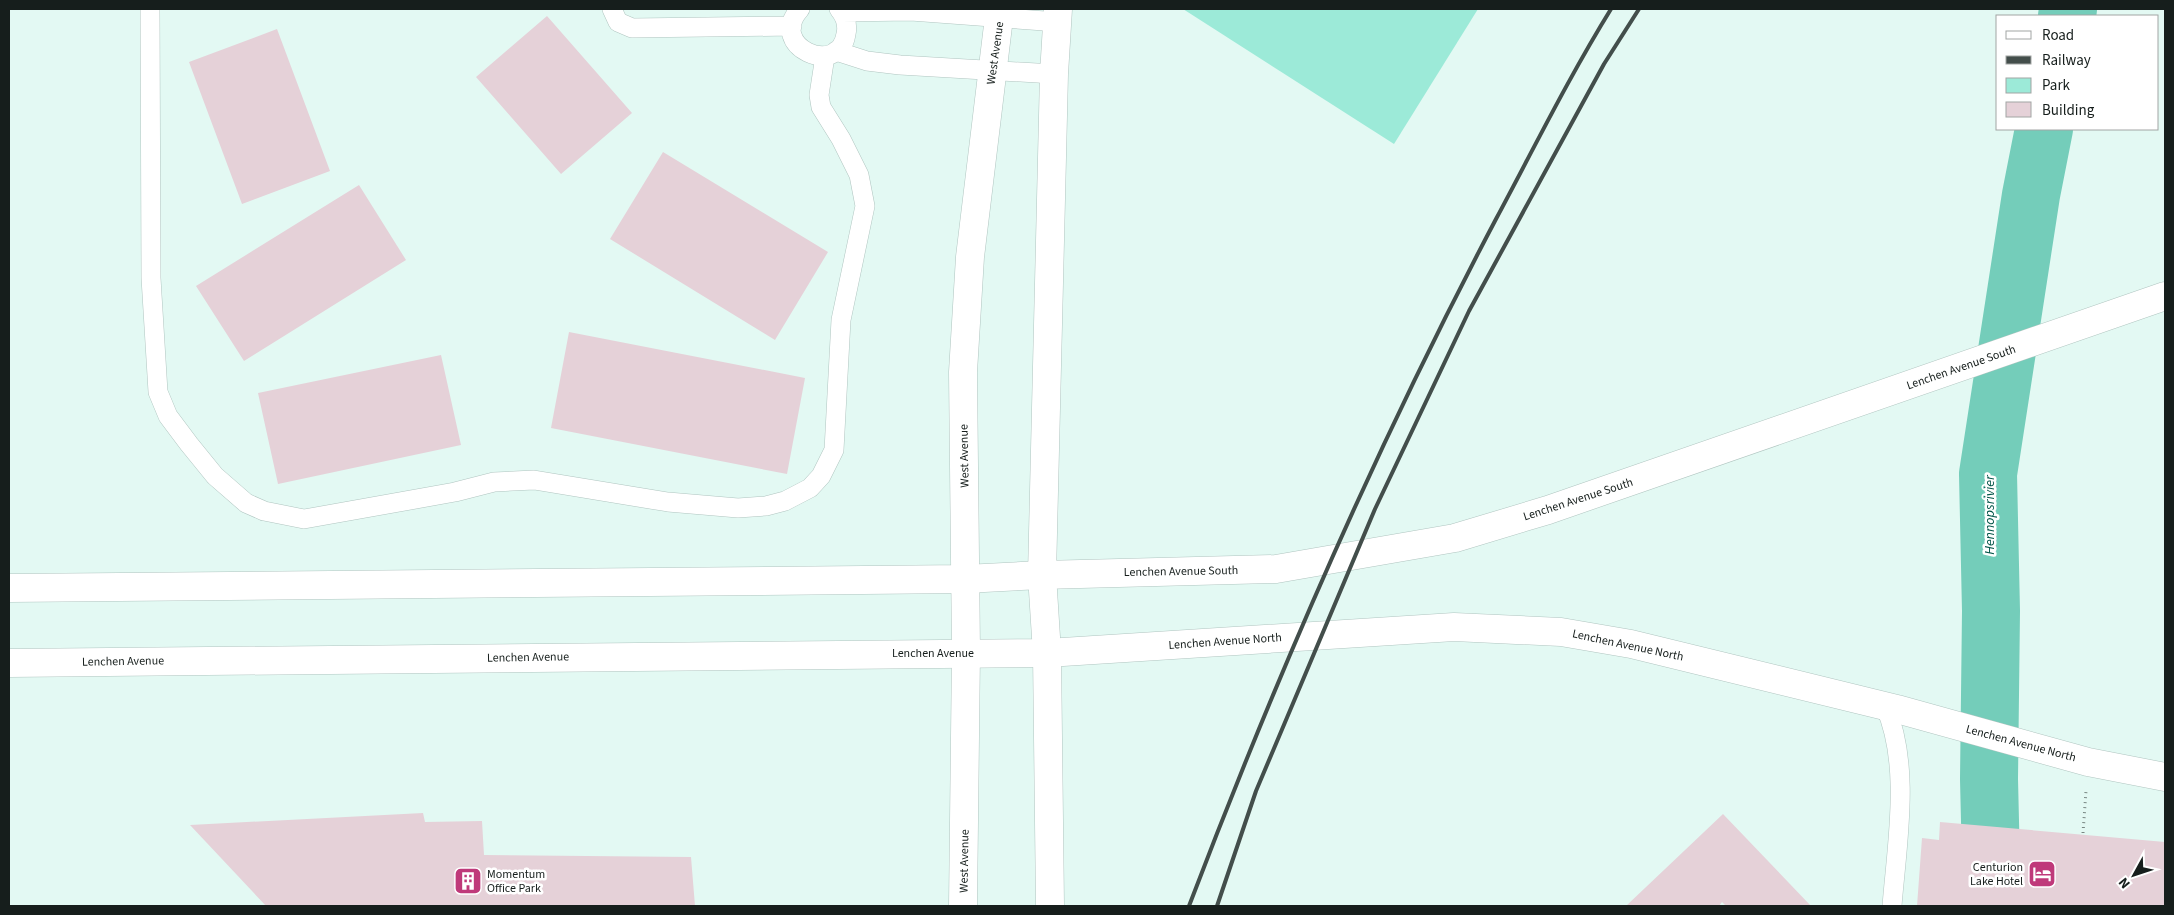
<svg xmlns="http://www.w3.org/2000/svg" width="2174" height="915" viewBox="0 0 2174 915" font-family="'Source Sans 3',sans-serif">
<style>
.green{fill:#9cead8}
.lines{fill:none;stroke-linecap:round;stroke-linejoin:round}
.river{stroke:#74cdba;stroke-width:58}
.building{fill:#e5d1d8}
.service-casing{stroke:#b0c5c0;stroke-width:20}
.tertiary-casing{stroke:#b0c5c0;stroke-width:29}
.secondary-casing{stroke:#b0c5c0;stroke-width:29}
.path{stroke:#798783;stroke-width:3;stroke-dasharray:1 4;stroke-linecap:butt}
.service{stroke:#fff;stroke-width:19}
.tertiary{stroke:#fff;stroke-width:28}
.secondary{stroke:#fff;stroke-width:28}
.rail{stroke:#434e4b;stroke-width:4}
.labels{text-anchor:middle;stroke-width:5;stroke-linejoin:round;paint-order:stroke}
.street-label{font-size:12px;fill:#161e1c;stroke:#fff}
.poi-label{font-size:12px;fill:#161e1c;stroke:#fff;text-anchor:end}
.water-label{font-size:14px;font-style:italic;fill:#015447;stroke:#fff}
</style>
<rect width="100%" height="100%" fill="#e3f9f3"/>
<!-- green -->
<path class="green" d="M 1183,9 L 1478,9 L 1394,144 Z"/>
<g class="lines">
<!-- river -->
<path class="river" d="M 2067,16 L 2068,9
M 1992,906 L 1989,779 L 1991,611 L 1988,474 L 2031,195 L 2044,129"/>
</g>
<!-- building -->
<path class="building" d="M 547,16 L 632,113 L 561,174 L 476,77 Z
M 277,29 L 330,171 L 242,204 L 189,62 Z
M 663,152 L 828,252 L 775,340 L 610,239 Z
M 359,185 L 406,260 L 244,361 L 196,286 Z
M 569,332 L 805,378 L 787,474 L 551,428 Z
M 441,355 L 461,445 L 278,484 L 258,393 Z
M 423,813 L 425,822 L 482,821 L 484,855 L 691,857 L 695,906 L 266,906 L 190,825 Z
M 1723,814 L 1811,906 L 1726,906 L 1722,902 L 1719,906 L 1626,906 Z
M 1940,822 L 2165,842 L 2165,906 L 1917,906 L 1922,838 L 1939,840 Z"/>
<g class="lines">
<defs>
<path id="service" d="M 150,9 L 151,278 L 158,392 L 168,416 L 189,444 L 215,476 L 246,503 L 264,511 L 304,519 L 455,492 L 494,482 L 534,480 L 668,502 L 738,508 L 766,506 L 785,501 L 810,488 L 821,476 L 834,450 L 841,320 L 865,206 L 859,175 L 841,139 L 821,107 L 819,95 L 825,56
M 612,9 L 618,22 L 632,28 L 792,26
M 800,9 C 766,46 839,79 846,34 C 848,25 845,16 839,9
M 842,12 L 911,11 L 1058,22
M 836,51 L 867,61 L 900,65 L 1054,74
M 1885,706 C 1911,765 1897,843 1892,906"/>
<path id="tertiary" d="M 963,906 L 966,652 L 963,372 L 970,257 L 1000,9
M 1050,906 L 1047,653 L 1042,575 L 1054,74 L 1058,9"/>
<path id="secondary" d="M 9,588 L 965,579 L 1042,575 L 1276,569 L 1455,538 L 1548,510 L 2165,296
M 9,663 L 1047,653 L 1454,627 L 1561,632 L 1631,644 L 1897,709 L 2088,762 L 2165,777"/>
</defs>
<!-- service casing -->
<use href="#service" class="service-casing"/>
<!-- tertiary casing -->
<use href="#tertiary" class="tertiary-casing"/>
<!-- secondary casing -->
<use href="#secondary" class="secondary-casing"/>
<!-- path -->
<path class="path" d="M 2083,833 L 2086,791"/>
<!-- service -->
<use href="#service" class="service"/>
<!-- tertiary -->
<use href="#tertiary" class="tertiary"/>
<!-- secondary -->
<use href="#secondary" class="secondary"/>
<!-- rail -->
<path class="rail" d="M 1189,906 C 1278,672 1379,441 1496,219 C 1534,148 1569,77 1611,9
M 1217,906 L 1256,791 L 1375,509 L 1469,311 L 1604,64 L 1639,9"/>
</g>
<!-- icons -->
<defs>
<symbol id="hotel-square" viewBox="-11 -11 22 22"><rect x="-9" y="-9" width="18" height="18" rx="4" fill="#bf397a" stroke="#fff"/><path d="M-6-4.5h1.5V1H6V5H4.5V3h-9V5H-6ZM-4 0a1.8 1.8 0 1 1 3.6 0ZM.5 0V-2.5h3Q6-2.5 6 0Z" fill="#fff"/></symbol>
<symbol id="building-square" viewBox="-11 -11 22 22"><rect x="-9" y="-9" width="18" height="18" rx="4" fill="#bf397a" stroke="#fff"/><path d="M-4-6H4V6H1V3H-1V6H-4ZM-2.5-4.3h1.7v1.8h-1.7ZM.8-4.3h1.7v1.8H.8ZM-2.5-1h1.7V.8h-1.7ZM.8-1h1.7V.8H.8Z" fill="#fff"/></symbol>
</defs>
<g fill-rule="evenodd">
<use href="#hotel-square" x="2026" y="858" width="32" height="32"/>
<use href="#building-square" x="452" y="865" width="32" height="32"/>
</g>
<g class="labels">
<!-- street labels -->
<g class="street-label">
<text transform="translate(995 53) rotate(-82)" y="4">West Avenue</text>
<text transform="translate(1961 367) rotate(-19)" y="4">Lenchen Avenue South</text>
<text transform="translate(964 456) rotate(-91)" y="4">West Avenue</text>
<text transform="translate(1578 499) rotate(-18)" y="4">Lenchen Avenue South</text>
<text transform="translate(1181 571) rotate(-1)" y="4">Lenchen Avenue South</text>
<text transform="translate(1225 641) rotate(-4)" y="4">Lenchen Avenue North</text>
<text transform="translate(1628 645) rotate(12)" y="4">Lenchen Avenue North</text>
<text x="933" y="657">Lenchen Avenue</text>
<text transform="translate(528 657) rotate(-1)" y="4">Lenchen Avenue</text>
<text transform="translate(123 661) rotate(-1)" y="4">Lenchen Avenue</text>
<text transform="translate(2021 743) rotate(15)" y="4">Lenchen Avenue North</text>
<text transform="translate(964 861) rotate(-89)" y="4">West Avenue</text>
</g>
<!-- poi labels -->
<g class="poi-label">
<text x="2023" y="871">Centurion<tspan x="2023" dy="14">Lake Hotel</tspan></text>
<text x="487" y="878" text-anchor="start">Momentum<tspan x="487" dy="14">Office Park</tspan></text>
</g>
<!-- water labels -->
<g class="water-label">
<text transform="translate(1989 515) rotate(-90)" y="5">Hennopsrivier</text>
</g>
</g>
<!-- border -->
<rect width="2174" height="915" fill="none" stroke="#161e1c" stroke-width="20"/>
<!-- legend -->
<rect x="1996" y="15" width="162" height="115" fill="#ffffff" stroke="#a2a5a4"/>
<rect x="2006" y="31" width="25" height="8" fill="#ffffff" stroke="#a2a5a4"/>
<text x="2042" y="40" font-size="15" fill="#161e1c">Road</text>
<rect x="2006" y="56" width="25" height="8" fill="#434e4b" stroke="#a2a5a4"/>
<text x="2042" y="65" font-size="15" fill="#161e1c">Railway</text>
<rect x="2006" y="78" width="25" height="15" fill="#9cead8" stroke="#a2a5a4"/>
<text x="2042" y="90" font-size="15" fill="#161e1c">Park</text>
<rect x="2006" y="102" width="25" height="15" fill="#e5d1d8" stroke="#a2a5a4"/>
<text x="2042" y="115" font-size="15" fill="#161e1c">Building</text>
<!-- north arrow -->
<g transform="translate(2134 875) rotate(230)" stroke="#ffffff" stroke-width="4" paint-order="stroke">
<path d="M0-4L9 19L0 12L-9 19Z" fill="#161e1c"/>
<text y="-8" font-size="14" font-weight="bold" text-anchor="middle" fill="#161e1c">N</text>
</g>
</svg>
